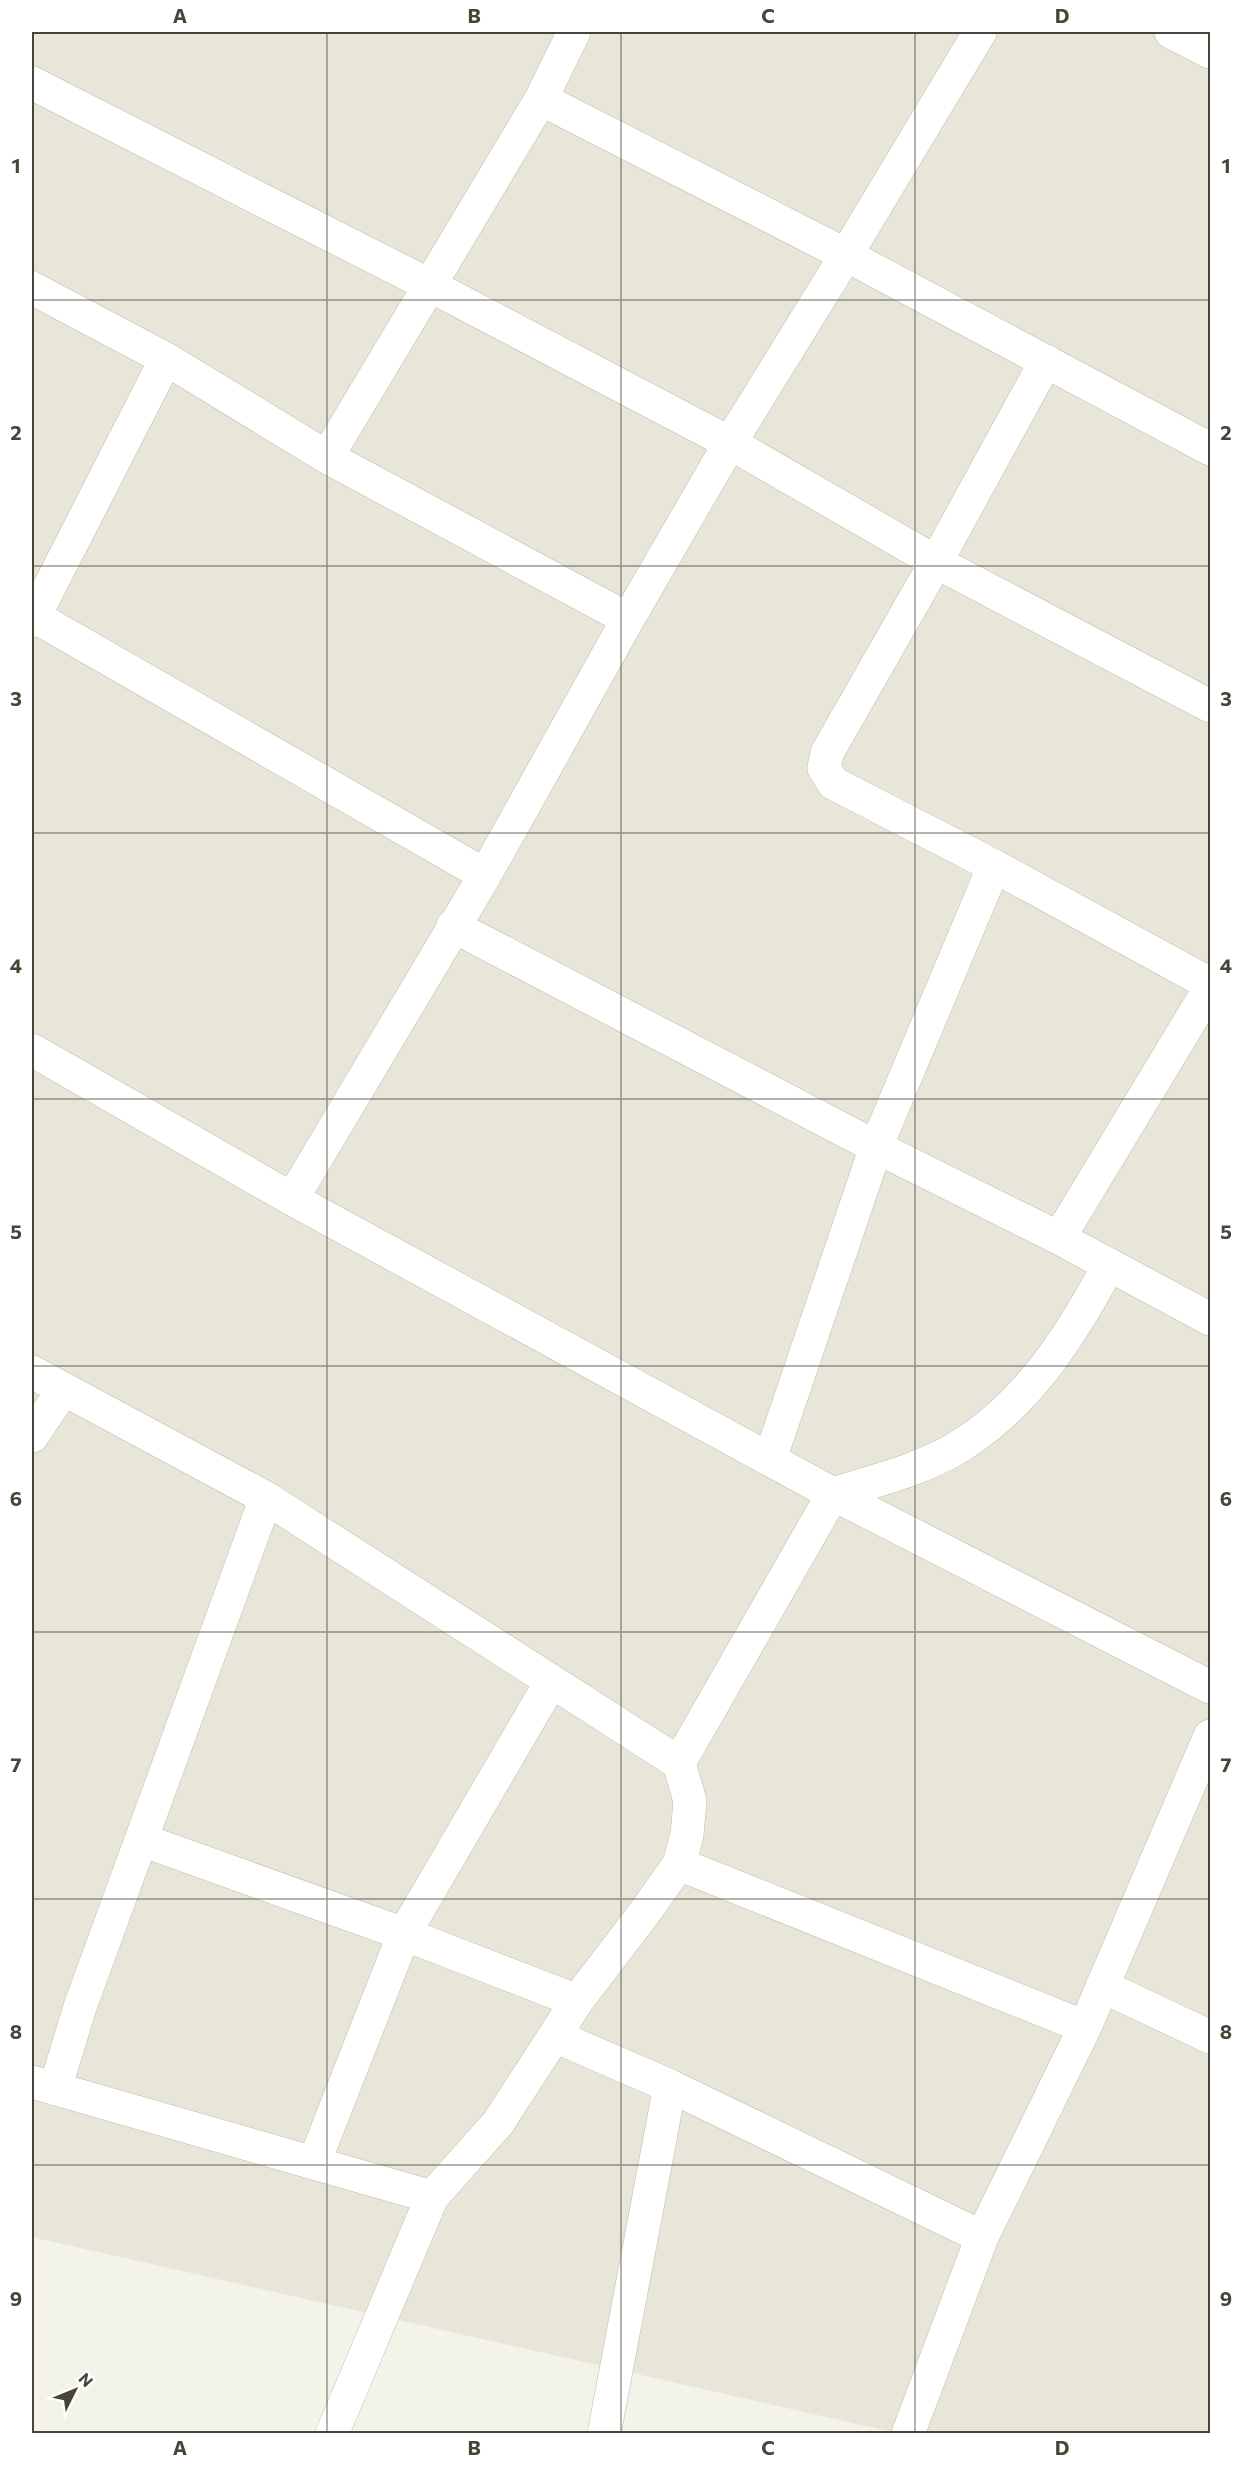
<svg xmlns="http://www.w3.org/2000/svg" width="1242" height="2465" viewBox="0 0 1242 2465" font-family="Commissioner,sans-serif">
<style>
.residential{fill:#e8e6d8}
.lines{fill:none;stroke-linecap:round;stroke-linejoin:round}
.minor-casing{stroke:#c0bdac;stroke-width:34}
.minor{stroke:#fff;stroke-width:33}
.grid{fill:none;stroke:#484538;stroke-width:1.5;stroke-opacity:0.55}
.neatline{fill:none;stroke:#484538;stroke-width:2}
.grid-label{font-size:20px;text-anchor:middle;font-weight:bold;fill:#484538}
</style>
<rect width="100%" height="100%" fill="#f4f3ea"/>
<!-- residential -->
<path class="residential" d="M 32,32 L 1210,32 L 1210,2433 L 897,2433 L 32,2237 Z"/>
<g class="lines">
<defs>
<path id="minor" d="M 1171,32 L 1210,52
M 32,83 L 431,286 L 730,443 L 936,562 L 1210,706
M 541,99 L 846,255 L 1210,449
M 32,288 L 166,359 L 327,457 L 628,619
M 1046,361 L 936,562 L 827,753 L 824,768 L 833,783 L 994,866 L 1210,984
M 327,457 L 541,99 L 574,32
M 32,615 L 485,875
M 32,621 L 166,359
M 453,926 L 876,1147 L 1059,1238 L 1210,1319
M 32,1050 L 292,1199 L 833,1494 L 1210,1687
M 292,1199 L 485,875 L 628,619 L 730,443 L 846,255 L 980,32
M 1059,1238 L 1210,988
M 32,1372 L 266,1498 L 679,1763
M 32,1436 L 63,1390
M 770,1459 L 876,1147 L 994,866
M 142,1840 L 404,1934 L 577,2001
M 679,1864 L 1085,2027
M 1102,1986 L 1210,2037
M 555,2036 L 670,2086 L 982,2237
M 32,2082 L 432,2197
M 55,2089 L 80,2007 L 266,1498
M 314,2163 L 404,1934 L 551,1682
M 332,2434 L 432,2197 L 498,2123 L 577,2001 L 645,1912 L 679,1864 L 687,1835 L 690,1801 L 679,1763 L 833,1494 C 874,1481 924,1469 960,1446 C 1029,1403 1072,1334 1109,1265
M 604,2434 L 670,2086
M 908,2434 L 982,2237 L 1085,2027 L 1210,1736"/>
</defs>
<!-- minor casing -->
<use href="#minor" class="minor-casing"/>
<!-- minor -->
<use href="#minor" class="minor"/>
</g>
<!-- grid -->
<path class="grid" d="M 327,32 L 327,2434M 621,32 L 621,2434M 915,32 L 915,2434M 32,300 L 1210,300M 32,566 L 1210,566M 32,833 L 1210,833M 32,1099 L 1210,1099M 32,1366 L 1210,1366M 32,1632 L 1210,1632M 32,1899 L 1210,1899M 32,2165 L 1210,2165"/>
<!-- border -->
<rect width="1242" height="2465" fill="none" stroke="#ffffff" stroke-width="66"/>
<!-- north arrow -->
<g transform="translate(75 2390) rotate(47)" stroke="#ffffff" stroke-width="4.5" paint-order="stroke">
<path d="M0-4.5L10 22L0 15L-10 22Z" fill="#484538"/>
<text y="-9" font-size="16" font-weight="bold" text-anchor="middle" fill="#484538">N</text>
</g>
<rect x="33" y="33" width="1176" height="2399" class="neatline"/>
<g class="grid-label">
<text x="180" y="23">A</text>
<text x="474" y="23">B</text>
<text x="768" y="23">C</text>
<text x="1062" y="23">D</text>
<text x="16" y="173">1</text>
<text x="1226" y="173">1</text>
<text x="16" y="440">2</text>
<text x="1226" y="440">2</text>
<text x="16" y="706">3</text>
<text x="1226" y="706">3</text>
<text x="16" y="973">4</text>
<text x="1226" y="973">4</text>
<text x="16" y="1239">5</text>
<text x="1226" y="1239">5</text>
<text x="16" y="1506">6</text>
<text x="1226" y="1506">6</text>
<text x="16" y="1772">7</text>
<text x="1226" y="1772">7</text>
<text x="16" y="2039">8</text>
<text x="1226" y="2039">8</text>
<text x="16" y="2306">9</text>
<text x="1226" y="2306">9</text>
<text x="180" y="2455">A</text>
<text x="474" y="2455">B</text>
<text x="768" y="2455">C</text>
<text x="1062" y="2455">D</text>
</g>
</svg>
